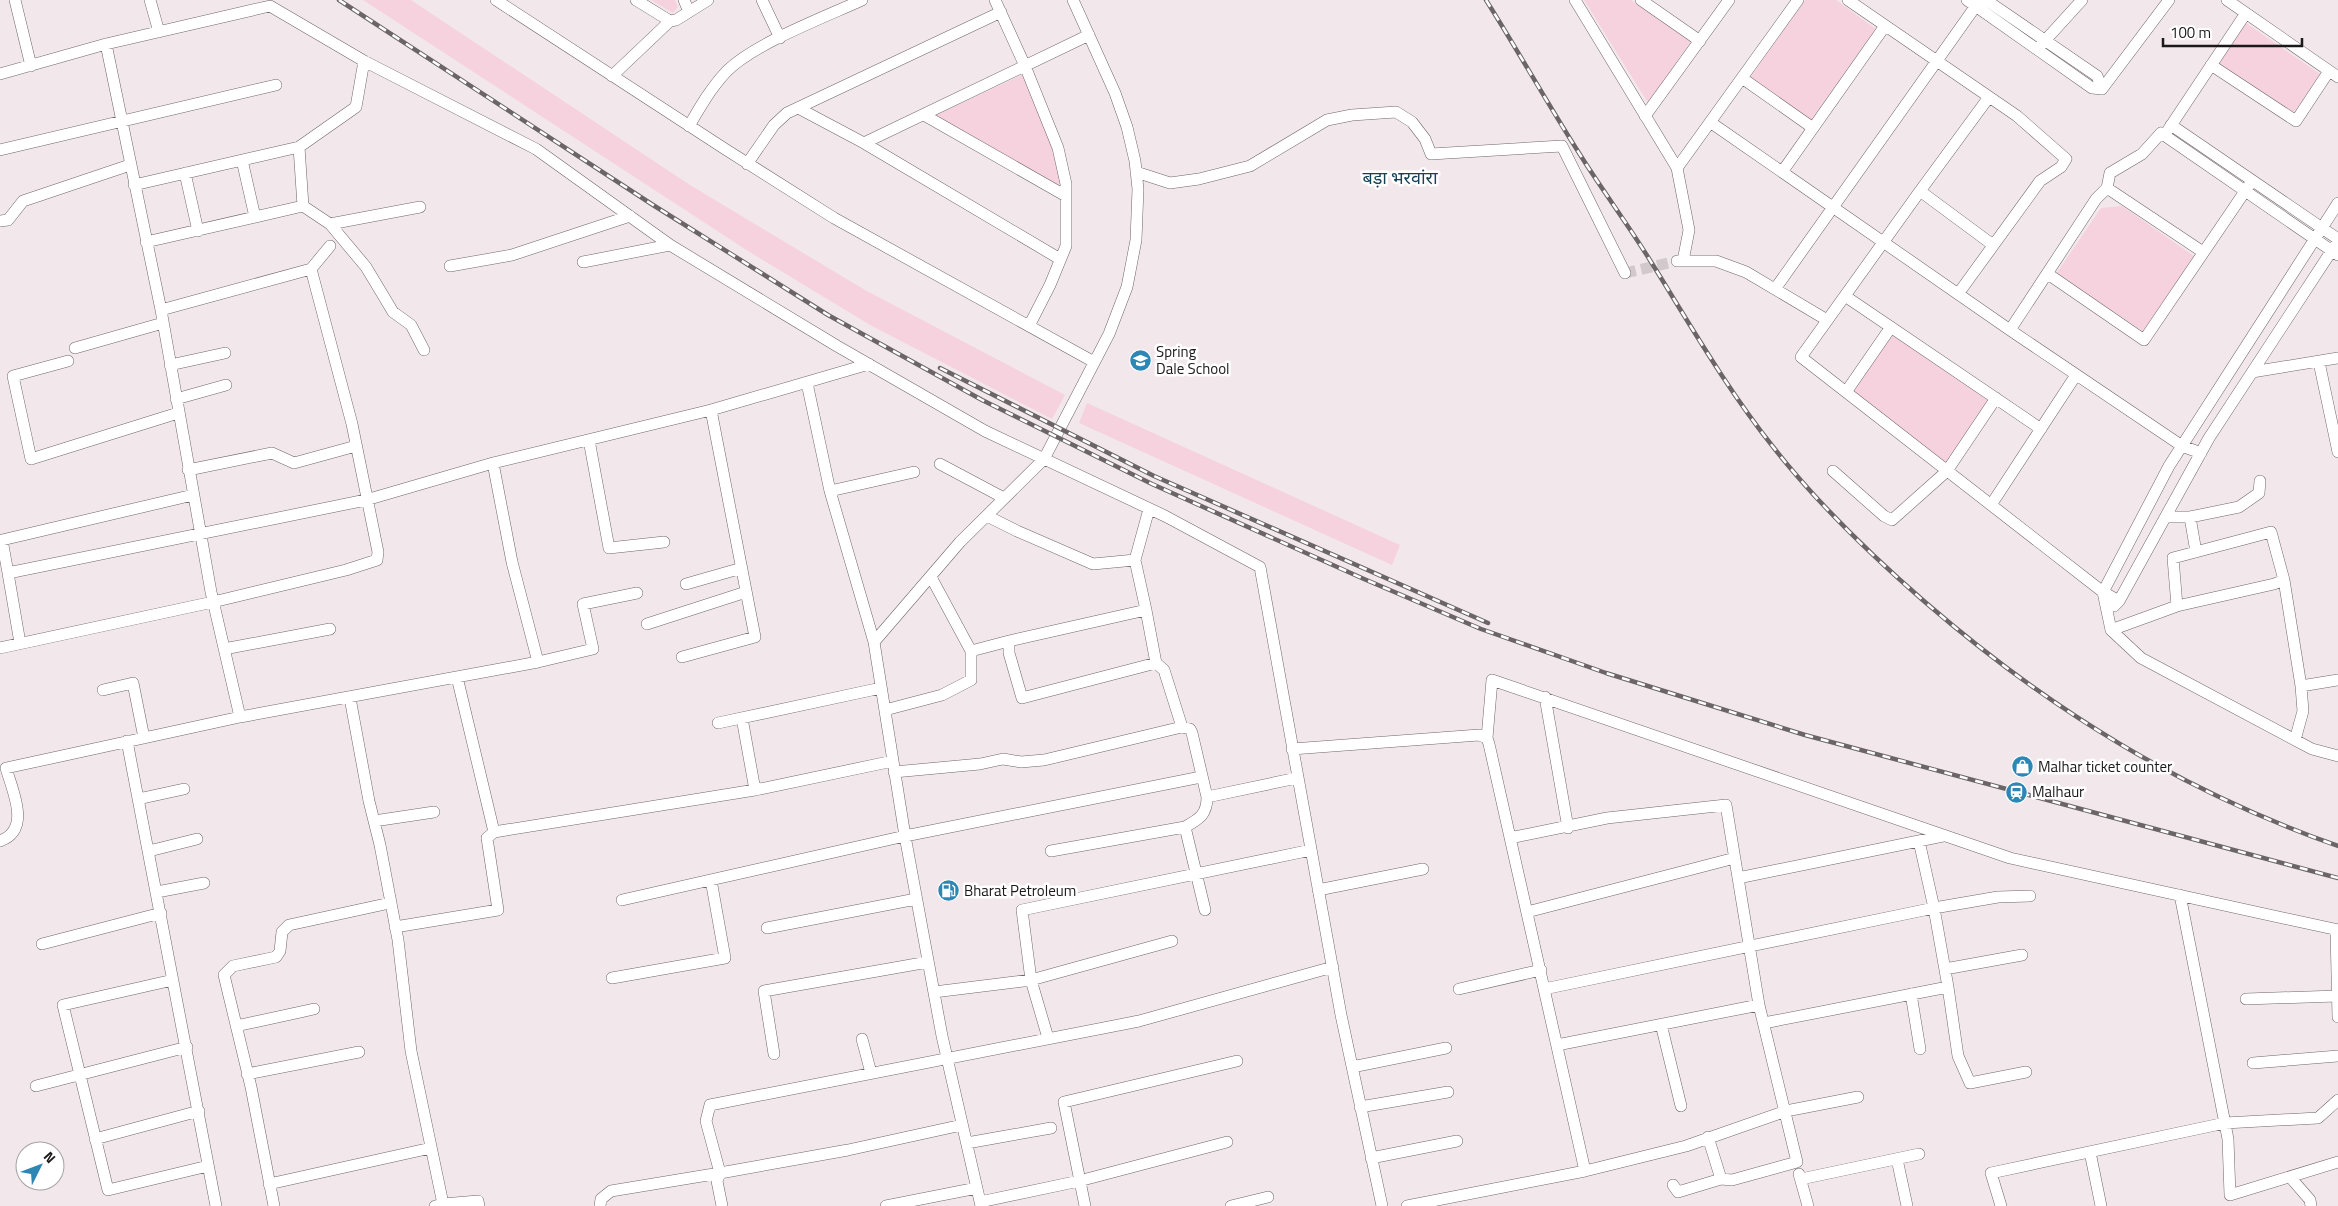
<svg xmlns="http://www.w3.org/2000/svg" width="2338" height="1206" viewBox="0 0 2338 1206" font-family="'Titillium Web','Noto Sans Devanagari',sans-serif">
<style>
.green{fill:#f6d2de}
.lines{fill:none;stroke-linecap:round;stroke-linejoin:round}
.minor-tunnel{stroke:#d2c9cc;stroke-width:11;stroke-dasharray:11 5.5;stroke-linecap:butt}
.minor-casing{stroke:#6f6669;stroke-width:12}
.minor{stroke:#fff;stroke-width:11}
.rail-casing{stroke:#6b6567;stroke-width:4.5}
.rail{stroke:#fff;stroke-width:2.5;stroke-dasharray:8;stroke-linecap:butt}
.labels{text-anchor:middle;stroke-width:5;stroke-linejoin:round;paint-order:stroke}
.poi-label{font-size:15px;fill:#1b1819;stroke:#fff;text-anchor:start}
.quarter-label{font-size:18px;fill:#174157;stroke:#fff}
</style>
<rect width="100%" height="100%" fill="#f2e8eb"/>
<!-- green -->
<path class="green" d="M 363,0 L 411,0 L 690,185 L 865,290 L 1065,395 L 1052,419 L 870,325 L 748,251 Z
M 651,0 L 675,0 L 678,7 L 673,13 Z
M 1584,0 L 1631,0 L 1691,41 L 1648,103 Z
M 1805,0 L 1836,0 L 1876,29 L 1810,121 L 1750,78 Z
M 2246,23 L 2320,74 L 2293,114 L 2218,63 Z
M 1022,75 L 1050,141 L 1061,183 L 1058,186 L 934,116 Z
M 2122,206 L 2194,256 L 2143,331 L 2056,274 L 2101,208 Z
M 1892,334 L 1989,401 L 1946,465 L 1852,390 Z
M 1087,403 L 1400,545 L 1392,565 L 1079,423 Z"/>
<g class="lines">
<!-- minor-tunnel -->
<path class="minor-tunnel" d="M 1625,273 L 1677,261"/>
<defs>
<path id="minor" d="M 15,0 L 31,66
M 150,0 L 159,32
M 496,0 L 725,149 L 834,218 L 1094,362
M 636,0 L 670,21 L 676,20 L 708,0
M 684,0 L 689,12
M 762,0 L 780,38
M 995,0 L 1025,66 L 1058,148 L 1066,184 L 1066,246 L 1050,285 L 1029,326
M 1575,0 L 1677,168 L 1689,230 L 1683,261
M 1641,0 L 1700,41
M 1848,0 L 2017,116 L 2066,159 L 2061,167 L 2040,181 L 1958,294
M 1967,0 L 2092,88 L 2102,89
M 1986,0 L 2097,76 L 2102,89
M 2227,0 L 2338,77
M 2041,45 L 2082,0
M 2211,65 L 2296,121 L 2329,71
M 0,74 L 106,44 L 270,6 L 364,61 L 536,149 L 670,245 L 837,346 L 985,431 L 1165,516 L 1260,567 L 1341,1015 L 1382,1206
M 612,76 L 670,21
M 1742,78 L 1813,128
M 2102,89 L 2169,0
M 1989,97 L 1920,191 L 1993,245
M 800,109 L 864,143 L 1060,259
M 924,115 L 1066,196
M 1645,116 L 1729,0
M 1710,122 L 2010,330 L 2182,446 L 2201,453
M 2171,125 L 2338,239
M 689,126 C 700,107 711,88 726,72 C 753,44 825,17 862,0
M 2168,130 L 2246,13
M 864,143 L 1089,35
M 0,150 L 276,85
M 242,160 L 255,217
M 747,164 L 774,125 L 787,113 L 1001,12
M 1677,168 L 1798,0
M 1136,172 L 1170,183 L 1199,179 L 1250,166 L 1327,120 L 1352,115 L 1396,112 L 1412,122 L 1425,139 L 1431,154 L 1562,146 L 1625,273
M 1782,172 L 1885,26
M 185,173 L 198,231
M 134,185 L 299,147
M 2107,188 L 2203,252
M 1920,191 L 1801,357 L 2103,592 L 2119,601
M 2338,203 L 2169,466 L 2103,592 L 2111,630 L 2141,658 L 2312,749 L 2338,756
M 303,206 L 299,147 L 356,107 L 364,61
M 0,221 L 8,220 L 23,201 L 130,165
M 330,224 L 420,207
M 146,242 L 303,206 L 330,224 L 366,267 L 393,312 L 411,325 L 424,350
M 1677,261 L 1716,261 L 1746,272 L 1827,320
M 583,262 L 670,245
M 450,266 L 512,255 L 630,216
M 2048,274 L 2144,340 L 2252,181
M 1775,289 L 1980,0
M 1845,296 L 2041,429
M 161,310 L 311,269 L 330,246
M 2010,330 L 2096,199 L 2107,188 L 2110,173 L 2142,154 L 2161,133 L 2338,255
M 75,348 L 163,323
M 68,361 L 13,376 L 31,459 L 178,413
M 2319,362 L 2338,452
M 170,365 L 225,353
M 2252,372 L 2338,358
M 807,383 L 830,491 L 874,642
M 1846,392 L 1891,327
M 176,399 L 226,385
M 589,440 L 609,548 L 664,542
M 940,464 L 1004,498
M 188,470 L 272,453 L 294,463 L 356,446
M 1833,471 L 1884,516 L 1892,520 L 1947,471 L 1996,398
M 830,491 L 914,472
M 1991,505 L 2076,375
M 2166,517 L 2190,517 L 2239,507 L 2259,493 L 2260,481
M 2190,517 L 2196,552
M 1135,560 L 1149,509
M 8,573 L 2,540 L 193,495
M 686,584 L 742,568
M 2114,606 L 2119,601 L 2209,438 L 2338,241
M 2177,606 L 2173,558 L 2271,532 L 2284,580 L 2301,686 L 2303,711 L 2295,740
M 1146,610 L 1156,663
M 647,624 L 746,592
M 2111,630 L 2177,606 L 2274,584 L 2284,580
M 20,643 L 8,573 L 366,500 L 493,463
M 0,648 L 213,602 L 346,570 L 377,560 L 378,552 L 352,424 L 311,269
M 224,649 L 330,629
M 971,651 L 1009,641
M 682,657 L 755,637 L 711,410
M 538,662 L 593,649 L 583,604 L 637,593
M 457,677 L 494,832
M 2301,686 L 2338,680
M 103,690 L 133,683 L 144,738
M 1545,697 L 1568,828
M 350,698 L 369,801 L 380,845 L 398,940 L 411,1051 L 443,1204 L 435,1206
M 885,710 L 942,695 L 971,680 L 971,651 L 931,577
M 240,717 L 538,662 L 512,562 L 493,463 L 711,410 L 869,364
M 742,718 L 755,790
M 718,723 L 881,688
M 1182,727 L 1190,729 L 1192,733 L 1207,797 L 1297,778
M 1487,738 L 1492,680 L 2010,858 L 2338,930
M 127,741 L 216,1206
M 1292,749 L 1479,735 L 1487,738 L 1489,744 L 1585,1171 L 1407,1206
M 894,772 L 980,764 L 1003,759 L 1021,762 L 1044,760 L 1182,727 L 1164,670 L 1156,663 L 1022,698 L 1009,653 L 1009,641 L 1146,610 L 1135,560 L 1093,564 L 1017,531 L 987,516
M 138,799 L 184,789
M 374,821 L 434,812
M 1185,827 C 1199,819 1207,815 1207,797
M 1510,838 L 1607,818 L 1726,805 L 1759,1005
M 0,841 C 32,830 12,790 6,768 L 240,717 L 211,592 L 161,310 L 106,44
M 149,851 L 197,839
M 1051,851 L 1185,827 L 1205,910
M 1738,878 L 1943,836
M 1318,890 L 1423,869
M 157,892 L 204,883
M 2180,895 L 2228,1139 L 2230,1195 L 2338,1162
M 622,900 L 905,836 L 1201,777
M 1527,912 L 1735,858
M 395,927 L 498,910 L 487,838 L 494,832 L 755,790 L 893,761
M 767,928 L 916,899
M 2336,930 L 2338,1017
M 42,944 L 161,913
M 1945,969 L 2022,955
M 612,978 L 725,958 L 711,880
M 173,980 L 63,1005 L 108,1190 L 208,1166
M 1948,987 L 1958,1056 L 1970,1083 L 2026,1072
M 1459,989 L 1541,970
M 1544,989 L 1934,908 L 1919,841
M 934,992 L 1031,980 L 1172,941
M 1911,994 L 1920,1049
M 2246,999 L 2337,996
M 1764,1023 L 1948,987 L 1934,908 L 1998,897 L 2030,896
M 1661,1024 L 1681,1106
M 236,1026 L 314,1009
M 1048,1038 L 1031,980 L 1022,910 L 1311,850
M 862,1039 L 871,1073
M 1557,1045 L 1759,1005 L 1797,1162 L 1732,1180 L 1721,1179 L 1708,1137
M 774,1054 L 764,991 L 928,962
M 2253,1063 L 2338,1056
M 1352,1067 L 1446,1048
M 247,1074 L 359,1052
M 36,1086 L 187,1047
M 1360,1107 L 1448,1092
M 95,1139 L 199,1111
M 967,1143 L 1051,1128
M 2090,1152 L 2101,1206
M 1371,1158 L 1457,1141
M 1897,1159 L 1907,1206
M 1585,1171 L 1686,1146 L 1786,1111 L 1858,1097
M 1799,1174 L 1808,1206
M 2290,1177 L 2310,1200 L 2311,1206
M 1801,1179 L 1919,1154
M 269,1184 L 431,1148
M 1673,1185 L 1678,1192 L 1721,1179
M 980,1202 L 1079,1181 L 1227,1142
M 274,1206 L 251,1087 L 224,975 L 233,966 L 276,957 L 280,951 L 282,932 L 289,925 L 390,903
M 442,1206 L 443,1204 L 478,1201 L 479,1206
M 600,1206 L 601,1199 L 611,1191 L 720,1173 L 706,1121 L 710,1105 L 1139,1021 L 1333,967
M 722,1206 L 717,1181 L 720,1173 L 848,1150 L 962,1125
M 886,1206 L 977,1188
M 981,1206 L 942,1036 L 905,836 L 874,642 L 960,542 L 1044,459 L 1109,334 L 1127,287 L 1136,240 L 1138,189 L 1135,161 L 1127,127 L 1115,93 L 1073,0
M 1085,1206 L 1064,1102 L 1237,1061
M 1231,1206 L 1268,1197
M 2001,1206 L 1991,1173 L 2225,1123 L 2318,1118 L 2338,1100"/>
</defs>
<!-- minor casing -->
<use href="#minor" class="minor-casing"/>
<!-- minor -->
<use href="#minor" class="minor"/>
<defs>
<path id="rail" d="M 339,0 L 653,205 L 828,315 L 982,400 L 1152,484 L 1364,579 L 1481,629 L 1606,673 L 1805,735 L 2338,878
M 1486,0 C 1520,54 1551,110 1586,164 C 1606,195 1628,225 1648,257 C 1688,321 1726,388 1774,448 C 1818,504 1871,555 1925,602 C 2050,710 2182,791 2338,846
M 940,368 L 1154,476 L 1488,623"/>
</defs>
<!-- rail casing -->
<use href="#rail" class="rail-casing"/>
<!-- rail -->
<use href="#rail" class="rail"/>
</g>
<!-- icons -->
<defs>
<symbol id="school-disc" viewBox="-11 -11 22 22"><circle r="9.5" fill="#2c87b4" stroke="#fff"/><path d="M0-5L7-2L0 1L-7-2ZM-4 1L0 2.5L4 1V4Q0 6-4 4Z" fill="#fff"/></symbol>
<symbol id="shop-disc" viewBox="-11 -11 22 22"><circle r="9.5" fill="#2c87b4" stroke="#fff"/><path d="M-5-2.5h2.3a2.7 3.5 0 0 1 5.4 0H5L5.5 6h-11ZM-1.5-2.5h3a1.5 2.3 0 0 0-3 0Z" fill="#fff"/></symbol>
<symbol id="station-disc" viewBox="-11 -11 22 22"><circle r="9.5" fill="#2c87b4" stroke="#fff"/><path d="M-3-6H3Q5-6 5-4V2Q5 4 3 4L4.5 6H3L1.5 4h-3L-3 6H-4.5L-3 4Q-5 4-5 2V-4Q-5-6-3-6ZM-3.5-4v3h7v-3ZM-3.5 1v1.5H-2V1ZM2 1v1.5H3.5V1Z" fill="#fff"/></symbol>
<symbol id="fuel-disc" viewBox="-11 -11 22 22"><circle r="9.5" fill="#2c87b4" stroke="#fff"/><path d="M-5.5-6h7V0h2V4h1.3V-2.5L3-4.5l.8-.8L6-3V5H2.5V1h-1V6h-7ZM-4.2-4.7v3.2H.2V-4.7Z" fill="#fff"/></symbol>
</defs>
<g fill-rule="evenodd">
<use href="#school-disc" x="1128" y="348" width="25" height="25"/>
<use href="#shop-disc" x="2010" y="754" width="25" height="25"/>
<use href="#station-disc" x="2004" y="780" width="25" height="25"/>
<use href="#fuel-disc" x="936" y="878" width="25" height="25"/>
</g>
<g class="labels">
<!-- poi labels -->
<g class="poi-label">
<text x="1156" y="357">Spring<tspan x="1156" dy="17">Dale School</tspan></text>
<text x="2038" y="772">Malhar ticket counter</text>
<text x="2032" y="797">Malhaur</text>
<text x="964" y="896">Bharat Petroleum</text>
</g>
<!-- quarter labels -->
<g class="quarter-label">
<text x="1400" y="184">बड़ा भरवांरा</text>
</g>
</g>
<!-- north arrow -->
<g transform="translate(40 1166) rotate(48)"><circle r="24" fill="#ffffff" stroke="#a4a3a3"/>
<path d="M0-4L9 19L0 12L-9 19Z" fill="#2c87b4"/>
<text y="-8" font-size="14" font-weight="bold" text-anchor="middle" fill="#1b1819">N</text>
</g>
<!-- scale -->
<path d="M2163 38v8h139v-8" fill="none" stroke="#1b1819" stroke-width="2.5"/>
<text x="2170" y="38" font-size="15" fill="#1b1819" stroke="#ffffff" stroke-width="4" paint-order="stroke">100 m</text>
</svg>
